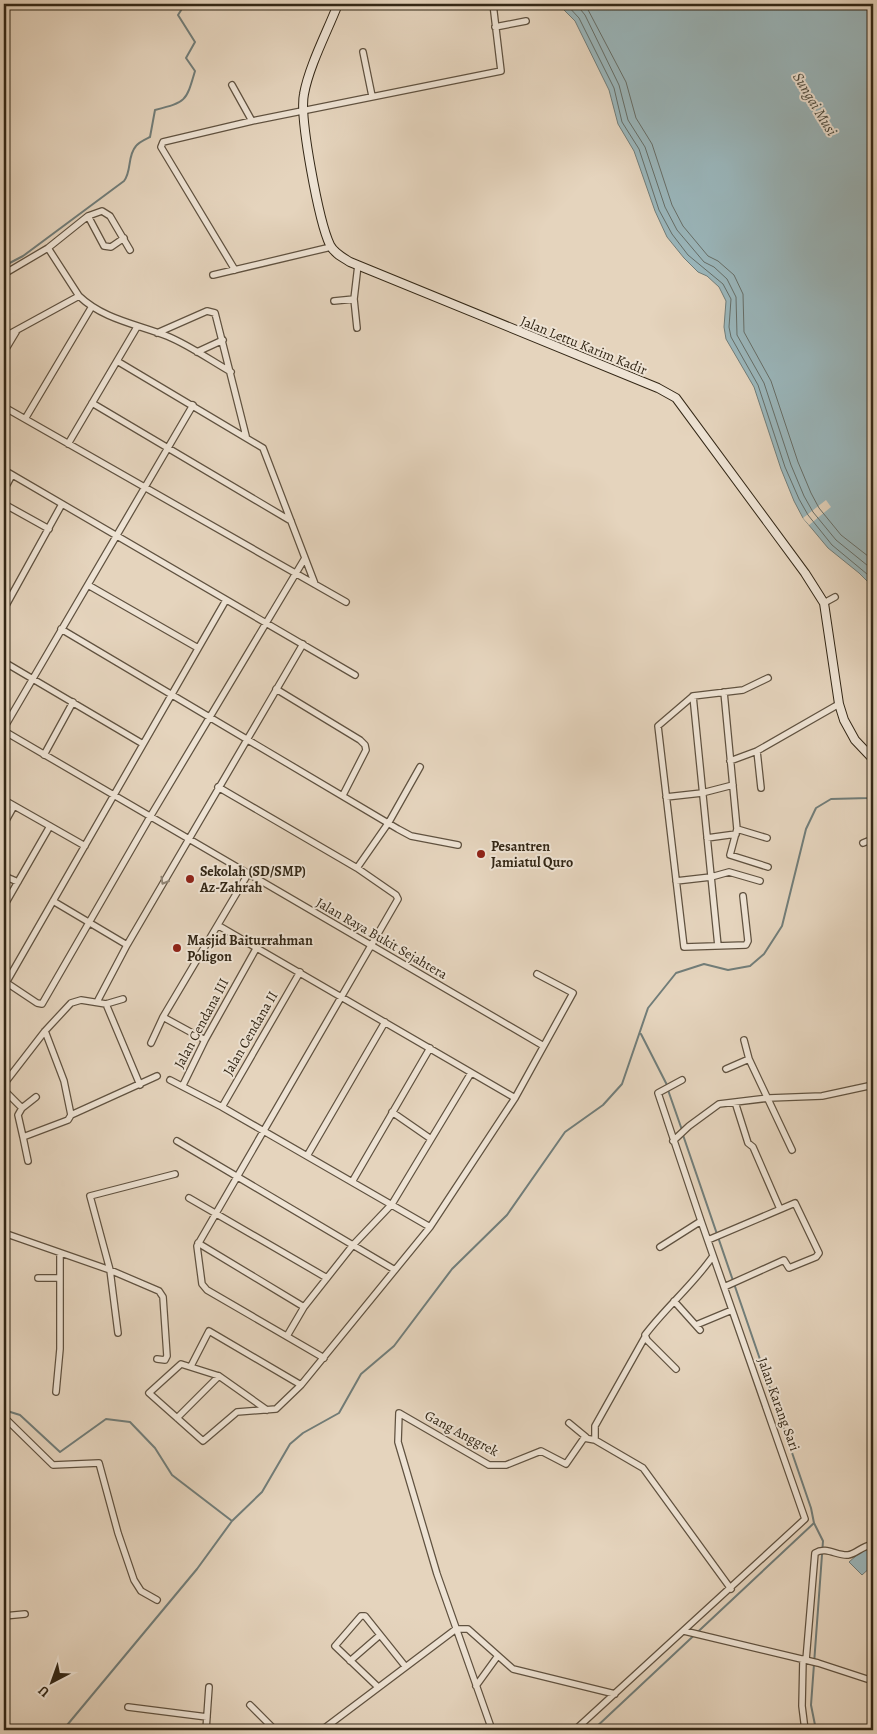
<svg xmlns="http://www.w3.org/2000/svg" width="877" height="1734" viewBox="0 0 877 1734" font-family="Alegreya,serif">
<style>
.water{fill:#9ab6bb;stroke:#717d79}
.pier{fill:#e5d4bd}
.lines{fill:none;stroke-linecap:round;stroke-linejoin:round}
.shore{stroke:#666e68;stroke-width:1}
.stream{stroke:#717d79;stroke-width:2}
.street-casing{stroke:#605240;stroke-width:8}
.secondary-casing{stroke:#332716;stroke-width:10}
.street{stroke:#eee3d4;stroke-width:5.5}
.secondary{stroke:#eee3d4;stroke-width:8}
.oneway{stroke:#908575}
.poi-dot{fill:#8f2418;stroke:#eee3d4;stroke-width:2}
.labels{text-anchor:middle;stroke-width:4;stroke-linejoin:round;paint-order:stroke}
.street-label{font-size:14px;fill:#332716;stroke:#eee3d4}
.poi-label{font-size:14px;font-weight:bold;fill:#332716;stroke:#eee3d4;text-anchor:start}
.water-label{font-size:15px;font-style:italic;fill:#4d4b3f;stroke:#eee3d4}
</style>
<rect width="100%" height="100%" fill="#e5d4bd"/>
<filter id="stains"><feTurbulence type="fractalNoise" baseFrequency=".004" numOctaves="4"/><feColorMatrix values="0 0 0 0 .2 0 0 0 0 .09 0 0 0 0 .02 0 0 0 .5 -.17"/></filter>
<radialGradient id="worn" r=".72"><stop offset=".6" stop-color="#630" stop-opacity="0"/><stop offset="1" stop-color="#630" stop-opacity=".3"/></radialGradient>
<!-- water -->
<path class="water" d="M 558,4 L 873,4 L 873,587 L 859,573 L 828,548 L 803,518 L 794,501 L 781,469 L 754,387 L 726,339 L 724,327 L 726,301 L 719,287 L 707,276 L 698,272 L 684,258 L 667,237 L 655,211 L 634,151 L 618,124 L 609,90 L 575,21 Z
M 865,1548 L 873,1554 L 873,1565 L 862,1575 L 849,1562 Z"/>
<!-- pier -->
<path class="pier" d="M 826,500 L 831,507 L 809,525 L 803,518 Z"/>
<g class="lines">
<!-- shore -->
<path class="shore" d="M 566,4 L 579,18 L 614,88 L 622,122 L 639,149 L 659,210 L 672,234 L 688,255 L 723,284 L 731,299 L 729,327 L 731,337 L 758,385 L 785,467 L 799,499 L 808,515 L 832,545 L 873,579
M 576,4 L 585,15 L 619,85 L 628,120 L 645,147 L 665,207 L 677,230 L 704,262 L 714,267 L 727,279 L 736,297 L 737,335 L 764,383 L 791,465 L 804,496 L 813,512 L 836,540 L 873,570
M 585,4 L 626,82 L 636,118 L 652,144 L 672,205 L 683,226 L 708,256 L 718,261 L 734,275 L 743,294 L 744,332 L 771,381 L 798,462 L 811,493 L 819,508 L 841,535 L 873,560"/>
<!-- stream -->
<path class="stream" d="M 4,266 L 23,256 L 124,181 C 132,171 127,156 136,146 C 139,142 146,139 150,137 L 155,110 C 186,102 186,102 195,71 L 186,58 L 195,42 L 178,15 L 185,4
M 641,1034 L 667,1085
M 668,1090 L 682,1130
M 683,1135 L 811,1508 L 814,1523 L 823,1541 L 811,1705 L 816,1730
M 4,1410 L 20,1415 L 60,1452 L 106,1419 L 130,1422 L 155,1448 L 172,1475 L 232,1521
M 63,1730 L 197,1569 L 232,1521 L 262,1492 L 290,1444 L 303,1433 L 339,1413 L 361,1374 L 394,1346 L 452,1269 L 507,1215 L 565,1132 L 603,1105 L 622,1084 L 648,1008 L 676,973 L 704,964 L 728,970 L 750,966 L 764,954 L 782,926 L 806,829 L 816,808 L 831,799 L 869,798 L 873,794
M 593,1730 L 814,1523"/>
<defs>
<path id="street" d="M 495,27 L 526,21
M 363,52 L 372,96
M 232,85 L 252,121
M 88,216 L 104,246 L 111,247 L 124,238
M 48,248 L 79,296
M 235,270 L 161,147 L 163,142 L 252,121 L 501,71 L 493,4
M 4,274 L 48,248 L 88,216 L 102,211 L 110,216 L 130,250
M 213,275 L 331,247
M 334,301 L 354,299
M 357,328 L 354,299 L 358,265
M 157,333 L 207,311 L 215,313 L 246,436
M 4,337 L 79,296 C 103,319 136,324 167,336 C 189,345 210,360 231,372
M 4,352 L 16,332
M 197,352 L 223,340
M 117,361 L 263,448 L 315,584
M 92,403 L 291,521
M 4,407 L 346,602
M 25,419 L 91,308
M 68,444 L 137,327
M 4,470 L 355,675
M 4,490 L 12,475
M 4,504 L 49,529
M 88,585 L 198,648
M 824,603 L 835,597
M 4,609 L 62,504
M 61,629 L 398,829 L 411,836 L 458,845
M 4,662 L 143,744
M 276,689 L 360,740 L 365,745 L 366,750 L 343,795
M 724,692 L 737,829 L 730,855 L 768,867
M 693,696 L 718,946
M 4,728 L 193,405
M 4,731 L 542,1045
M 757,751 L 761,788
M 44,755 L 73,702
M 730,761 L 757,751 L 839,704
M 218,787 L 357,868 L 396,895 L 398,899 L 197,1246 L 202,1284 L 207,1290 L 324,1358
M 666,797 L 702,793 L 733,785
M 4,800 L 85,846
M 4,824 L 14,806
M 737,829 L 767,838
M 707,838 L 736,834
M 863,843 L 873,839
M 357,868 L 389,822 L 420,767
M 4,876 L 18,882
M 676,881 L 711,877 L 729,872 L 760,881
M 743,896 L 748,941 L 746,945 L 684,947 L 658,726 L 693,696 L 743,690 L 768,678
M 53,901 L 127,945
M 4,906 L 50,826
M 219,926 L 515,1098
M 4,981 L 37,1003 L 42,1004 L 150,817 L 305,558
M 6,983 L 226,600
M 97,1002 L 127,945 L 303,644
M 106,1004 L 140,1085
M 163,1017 L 205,1040
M 45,1031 L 64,1081 L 71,1115
M 744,1040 L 749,1059 L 792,1150
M 151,1043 L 163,1017 L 248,874
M 726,1069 L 749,1059
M 170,1080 L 222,1107 L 430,1227
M 4,1084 L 45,1031 L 71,1003 L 81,1000 L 106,1004 L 123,999
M 183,1085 L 205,1040 L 257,947
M 4,1090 L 22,1108
M 735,1102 L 748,1143 L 753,1147 L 780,1209
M 222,1107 L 300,972
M 392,1112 L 431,1139
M 23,1137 L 18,1115 L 22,1108 L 36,1097
M 177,1141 L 395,1270
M 673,1141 L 689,1126 L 719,1104 L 769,1098 L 822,1096 L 873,1085
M 307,1156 L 385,1022
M 28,1161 L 23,1137 L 68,1120 L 71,1115 L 157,1076
M 352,1182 L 430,1048
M 189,1198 L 327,1278
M 4,1233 L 110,1270 L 159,1291 L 163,1297 L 167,1356 L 165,1360 L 157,1359
M 708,1240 L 795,1203 L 819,1253 L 816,1257 L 789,1268 L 784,1260 L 724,1287
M 198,1243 L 304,1307
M 660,1247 L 701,1221
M 38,1278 L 59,1278
M 674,1301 L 700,1330
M 696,1325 L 732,1310
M 118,1333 L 110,1270 L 90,1196 L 175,1174
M 287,1336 L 304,1307 L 353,1245 L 392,1204 L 471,1073
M 191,1366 L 209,1331 L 301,1385
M 676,1369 L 647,1340 L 645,1335 C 666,1307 693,1285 713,1256
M 56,1392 L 60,1349 L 60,1253
M 267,1410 L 219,1376 L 181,1364 L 149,1393 L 203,1441 L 237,1412 L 276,1409 L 301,1385 L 430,1227 L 515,1098 L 573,993 L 537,974
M 4,1417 L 53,1465 L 99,1463 L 118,1533 L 134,1580 L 141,1591 L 157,1600
M 177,1418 L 219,1376
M 569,1423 L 586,1437
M 595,1440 L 595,1426 L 645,1337
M 4,1616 L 25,1614
M 684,1631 L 818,1663 L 873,1681
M 803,1659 L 802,1706 L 805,1730
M 806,1660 L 815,1553 C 826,1546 837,1556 848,1555 C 856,1554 862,1546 871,1545
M 350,1661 L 380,1635
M 476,1686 L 497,1657
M 378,1687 L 335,1646 L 361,1616 L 365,1616 L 405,1666
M 250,1705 L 275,1730
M 128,1707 L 207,1717
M 206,1730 L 209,1687
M 322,1730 L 456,1629 L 468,1629 L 513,1669 L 615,1694
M 492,1730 L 437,1574 L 398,1442 L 399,1413 L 489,1465 L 506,1465 L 541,1451 L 566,1464 L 584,1438 L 595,1440 L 643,1468 L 731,1589
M 575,1730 L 805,1519 L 701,1221 L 658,1093 L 682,1080"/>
<path id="secondary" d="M 338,4 C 328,30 309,66 304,94 C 299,117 319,222 330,245 C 334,253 342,257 350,262 L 658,388 L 676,398 L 805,573 L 824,603 L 839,704 L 844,720 L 855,740 L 873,759"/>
</defs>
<!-- street casing -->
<use href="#street" class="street-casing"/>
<!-- secondary casing -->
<use href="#secondary" class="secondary-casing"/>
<!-- street -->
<use href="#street" class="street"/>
<!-- secondary -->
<use href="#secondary" class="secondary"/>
</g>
<!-- one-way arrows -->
<defs><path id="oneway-chevron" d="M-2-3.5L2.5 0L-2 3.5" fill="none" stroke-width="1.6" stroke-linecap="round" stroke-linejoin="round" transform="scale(1.25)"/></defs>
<use class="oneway" href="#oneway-chevron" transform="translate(164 881) rotate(120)"/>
<!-- markers -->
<g class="poi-dot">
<circle cx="481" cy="854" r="5"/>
<circle cx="190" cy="879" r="5"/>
<circle cx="177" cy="948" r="5"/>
</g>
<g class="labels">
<!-- street labels -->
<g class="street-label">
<text transform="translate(584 345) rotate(22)" y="5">Jalan Lettu Karim Kadir</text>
<text transform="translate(382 938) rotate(30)" y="5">Jalan Raya Bukit Sejahtera</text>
<text transform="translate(201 1023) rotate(-62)" y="5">Jalan Cendana III</text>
<text transform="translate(250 1033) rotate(-60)" y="5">Jalan Cendana II</text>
<text transform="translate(779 1404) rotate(70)" y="5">Jalan Karang Sari</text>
<text transform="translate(462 1433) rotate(28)" y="5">Gang Anggrek</text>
</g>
<!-- poi labels -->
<g class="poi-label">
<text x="491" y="851">Pesantren<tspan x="491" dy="16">Jamiatul Quro</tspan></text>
<text x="200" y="876">Sekolah (SD/SMP)<tspan x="200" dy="16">Az-Zahrah</tspan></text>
<text x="187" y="945">Masjid Baiturrahman<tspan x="187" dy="16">Poligon</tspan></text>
</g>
<!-- water labels -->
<g class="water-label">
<text transform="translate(815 104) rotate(59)" y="5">Sungai Musi</text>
</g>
</g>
<!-- margin -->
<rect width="877" height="1734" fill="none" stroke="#e5d4bd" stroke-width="20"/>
<rect x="5" y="5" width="867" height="1724" fill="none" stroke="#332716" stroke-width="2.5"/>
<rect x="10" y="10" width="857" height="1714" fill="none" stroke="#332716"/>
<!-- north arrow -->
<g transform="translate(52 1682) rotate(221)" stroke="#eee3d4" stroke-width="4" paint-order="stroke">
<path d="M0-4L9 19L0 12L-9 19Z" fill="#332716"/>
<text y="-8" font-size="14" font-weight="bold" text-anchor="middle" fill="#332716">U</text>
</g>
<rect width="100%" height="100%" filter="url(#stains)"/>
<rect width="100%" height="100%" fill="url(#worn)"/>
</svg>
